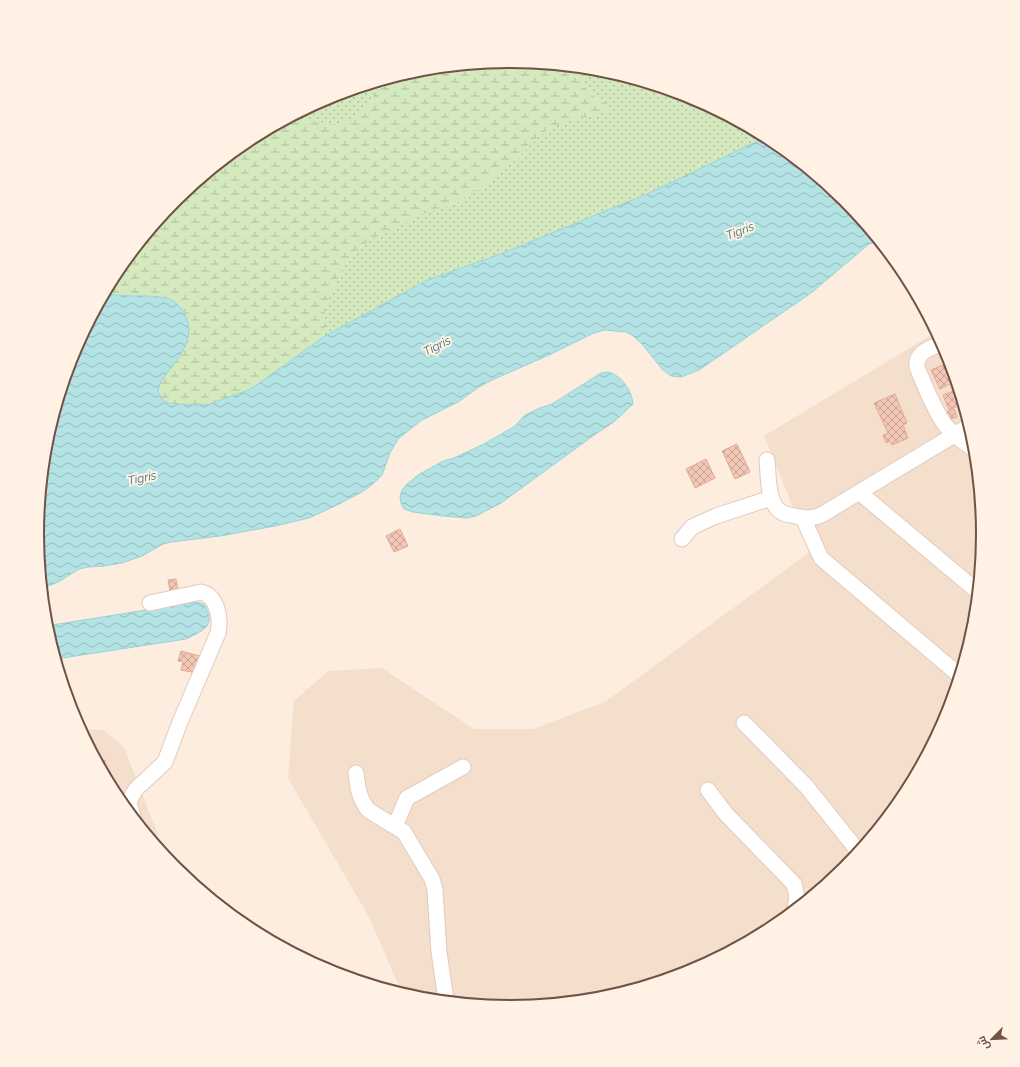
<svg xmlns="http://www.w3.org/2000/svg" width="1020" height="1067" viewBox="0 0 1020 1067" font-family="Raleway,Cairo,sans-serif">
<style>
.residential{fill:#f4decc}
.grass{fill:url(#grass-dots)}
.wetland{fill:url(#wetland-marsh)}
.water{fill:url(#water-waves);stroke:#99d4d7}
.building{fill:url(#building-cross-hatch);stroke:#e4ab96}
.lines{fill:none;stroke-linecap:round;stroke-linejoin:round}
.minor-casing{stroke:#e2cabd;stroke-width:17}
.minor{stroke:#fff;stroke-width:15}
.labels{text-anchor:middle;stroke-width:4;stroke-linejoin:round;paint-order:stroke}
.water-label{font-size:12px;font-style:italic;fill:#3b7578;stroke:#fff2e4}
.rim{fill:none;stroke:#725146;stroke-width:2}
</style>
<defs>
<pattern id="grass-dots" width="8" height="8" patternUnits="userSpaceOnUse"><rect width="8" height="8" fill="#d4e9bd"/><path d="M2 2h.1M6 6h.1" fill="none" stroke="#b0bf9b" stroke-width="1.8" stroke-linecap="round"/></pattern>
<pattern id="wetland-marsh" width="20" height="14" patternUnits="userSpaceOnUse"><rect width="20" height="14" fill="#d4e9bd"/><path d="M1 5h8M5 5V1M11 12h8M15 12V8" fill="none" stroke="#b0bf9b"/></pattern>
<pattern id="water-waves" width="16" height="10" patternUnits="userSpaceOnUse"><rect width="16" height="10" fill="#b3e3e5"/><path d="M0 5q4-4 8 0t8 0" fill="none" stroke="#96babb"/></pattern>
<pattern id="building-cross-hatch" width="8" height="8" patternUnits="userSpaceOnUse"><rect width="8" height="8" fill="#f2c7b5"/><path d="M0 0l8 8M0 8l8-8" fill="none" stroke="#c8a495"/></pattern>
</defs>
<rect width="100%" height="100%" fill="#fcedde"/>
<!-- residential -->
<path class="residential" d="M 936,332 L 947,353 L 974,441 L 983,534 L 974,626 L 947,715 L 903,796 L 844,868 L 773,927 L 691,971 L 602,997 L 510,1006 L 418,997 L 402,993 L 369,917 L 288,778 L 294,701 L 328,671 L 382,668 L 474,729 L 533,729 L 605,702 L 811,551 L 764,436 Z
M 81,729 L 103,730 L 124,747 L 167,858 L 117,796 Z"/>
<!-- grass -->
<path class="grass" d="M 590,68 L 603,70 L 691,97 L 766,137 L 647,194 L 503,253 L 425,281 L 325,336 L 325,311 L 332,291 L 345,265 L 360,248 L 374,238 L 417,216 L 461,201 L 479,189 L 518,158 L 538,137 L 550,128 L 564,122 L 599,114 L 607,103 L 598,100 L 583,85 L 585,75 Z
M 384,80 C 378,95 355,121 338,125 C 329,127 298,120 288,118 L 329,96 Z"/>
<!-- wetland -->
<path class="wetland" d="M 510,61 L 590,68 L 585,75 L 583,85 L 598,100 L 607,103 L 608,110 L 599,114 L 564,122 L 550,128 L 538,137 L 518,158 L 479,189 L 461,201 L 417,216 L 374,238 L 360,248 L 345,265 L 332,291 L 325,311 L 325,336 C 309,348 292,360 276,372 C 268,377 260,384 251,389 C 231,400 207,405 184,405 C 177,405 167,405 161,398 C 150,384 174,366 181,355 C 191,337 193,317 176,303 C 165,293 121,297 105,293 L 117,271 L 176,199 L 247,140 L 288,118 L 338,125 L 350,119 L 370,102 L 384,80 L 418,70 Z"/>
<!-- water -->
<path class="water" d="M 766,137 L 773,140 L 845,199 L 879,241 L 869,244 L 811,293 L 699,370 L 681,377 L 671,376 L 662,369 L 642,344 L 632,335 L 626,332 L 605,330 L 594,333 L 549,355 L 492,380 L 479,387 L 458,402 L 422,420 L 398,439 L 390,453 L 382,475 L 373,484 L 362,492 L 333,507 L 309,518 L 275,526 L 220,536 L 171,542 L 163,544 L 142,556 L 122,563 L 104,566 L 88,567 L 79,569 L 60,581 L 42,589 L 37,533 L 46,441 L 73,352 L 105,293 C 125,298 146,294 166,298 C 174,300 180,305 184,313 C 196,334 184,351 171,368 C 165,376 159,382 158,392 L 162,399 L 168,403 L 190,405 L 209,404 L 251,389 L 325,336 L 425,281 L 503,253 L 647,194 Z
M 607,372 C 621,374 632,391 633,404 L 615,421 L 593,436 L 501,503 L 476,516 L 467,518 L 443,516 L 413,512 L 404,509 L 401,503 L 400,497 L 402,490 L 406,485 L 418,475 L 443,461 L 454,458 L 484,444 L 515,426 L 525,415 L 540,408 L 552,404 L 601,373 Z
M 196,602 L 204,604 C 217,626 204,630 186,639 L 56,659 L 46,626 Z"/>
<!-- building -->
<path class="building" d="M 950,362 L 956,381 L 940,389 L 931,370 Z
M 956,385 L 957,385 L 963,404 L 949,410 L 943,395 L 958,389 Z
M 895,394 L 907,423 L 903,425 L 908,438 L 892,445 L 890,441 L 886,443 L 883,435 L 888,433 L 874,403 Z
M 954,409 L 957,417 L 950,419 L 947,412 Z
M 737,444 L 750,472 L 735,479 L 722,451 Z
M 706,459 L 715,478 L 695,488 L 686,469 Z
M 400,529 L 408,546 L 394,552 L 386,536 Z
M 176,579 L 178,589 L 170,591 L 168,580 Z
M 181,651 L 200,656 L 196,673 L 181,670 L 183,662 L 178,661 Z
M 97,760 L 105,760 L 105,774 Z"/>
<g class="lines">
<defs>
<path id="minor" d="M 942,343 C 931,348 915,352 917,367 C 924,384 934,411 946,426 C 954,436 965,443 975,450
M 767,460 C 769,476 766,504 783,513 C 787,515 791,515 795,516 C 806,519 813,519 823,514 L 969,426
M 859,492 L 977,591
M 803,518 L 821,558 L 959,675
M 682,539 L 692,527 L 716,516 L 771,498
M 744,723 L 806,786 L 858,851
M 356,773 L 358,788 L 361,798 L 367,809 L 376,815 L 404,832 L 432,879 L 435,890 L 439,952 L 446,1000
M 708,790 L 726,814 L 794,884 L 797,897 L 795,909
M 133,816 L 129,804 L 130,799 L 136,789 L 165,762 L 180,722 L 218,633 C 221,619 218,596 201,592 L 150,603
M 395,826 L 407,798 L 463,767"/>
</defs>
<!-- minor casing -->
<use href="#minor" class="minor-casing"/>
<!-- minor -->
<use href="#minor" class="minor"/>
</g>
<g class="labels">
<!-- water labels -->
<g class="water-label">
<text transform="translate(740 231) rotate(-21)" y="4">Tigris</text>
<text transform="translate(437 346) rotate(-27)" y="4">Tigris</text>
<text transform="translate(142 478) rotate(-12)" y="4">Tigris</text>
</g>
</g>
<!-- crop -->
<path d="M0 0H1020V1067H0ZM44 534a466 466 0 1 1 932 0a466 466 0 1 1-932 0Z" fill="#fff2e4" fill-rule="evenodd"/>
<path class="rim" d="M44 534a466 466 0 1 1 932 0a466 466 0 1 1-932 0Z"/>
<!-- north arrow -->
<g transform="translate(992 1039) rotate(246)" stroke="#fff2e4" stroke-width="3" paint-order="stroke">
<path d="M0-3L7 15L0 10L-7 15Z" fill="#725146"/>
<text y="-6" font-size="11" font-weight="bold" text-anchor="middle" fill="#725146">ش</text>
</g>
</svg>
